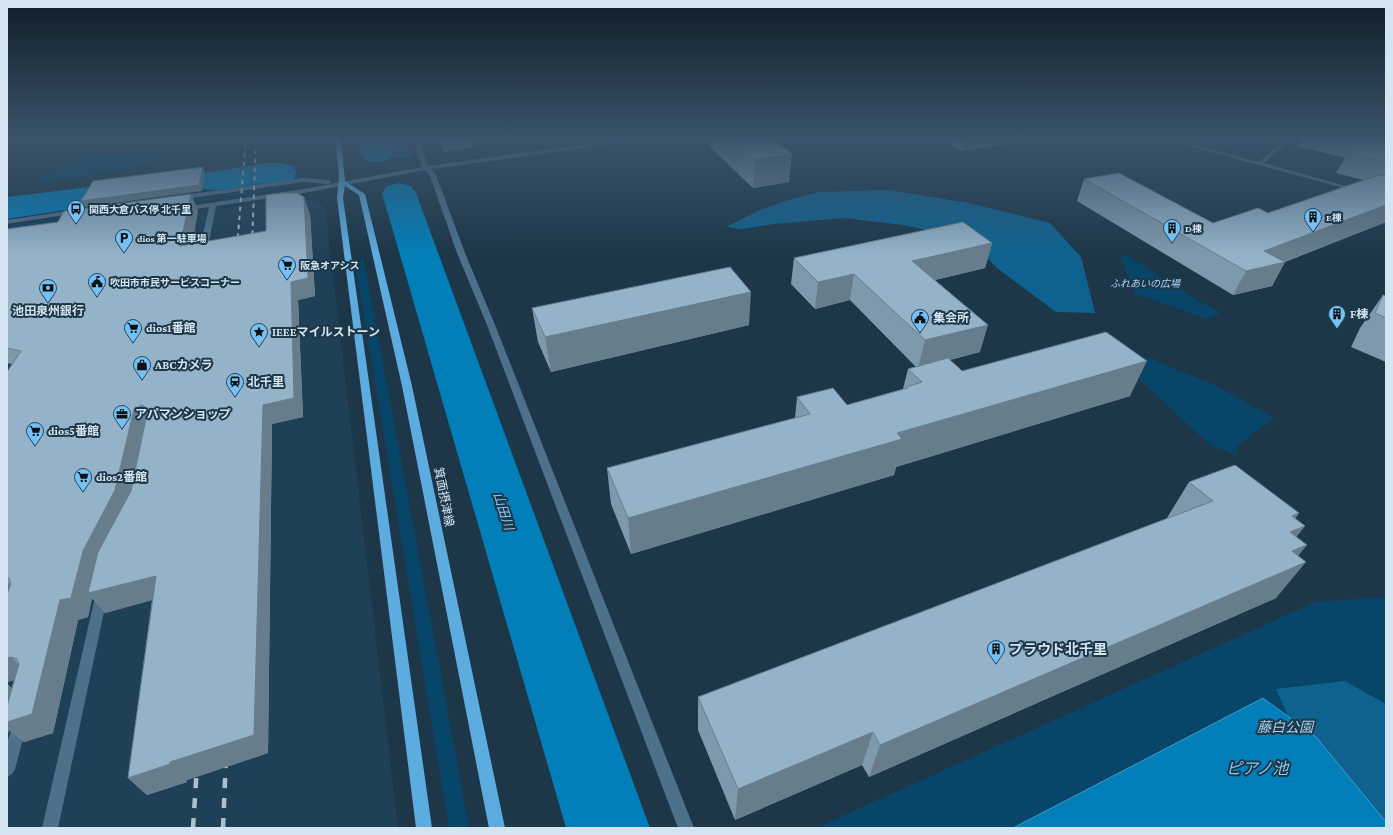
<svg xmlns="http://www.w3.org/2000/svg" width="1393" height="835" viewBox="0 0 1393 835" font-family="'Crimson Pro','Noto Sans JP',serif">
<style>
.built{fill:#1f4158}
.green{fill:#074668}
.forest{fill:#0f6290}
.water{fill:#027eb9;stroke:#419dca}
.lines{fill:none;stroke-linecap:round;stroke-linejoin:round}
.river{fill:#027eb9;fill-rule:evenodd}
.minor{fill:#4d718b;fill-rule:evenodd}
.major{fill:#5dace0;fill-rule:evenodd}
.rail-far1{stroke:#adc0cd;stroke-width:2;stroke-dasharray:4.5 4.5;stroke-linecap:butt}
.rail{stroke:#adc0cd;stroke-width:4.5;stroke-dasharray:10 10;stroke-linecap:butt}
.wall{fill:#7f99ac}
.shaded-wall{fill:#687d8c}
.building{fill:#94b2c8;stroke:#687d8c}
.labels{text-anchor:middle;stroke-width:4;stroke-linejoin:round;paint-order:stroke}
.far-poi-label{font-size:10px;font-weight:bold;fill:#d4e4f0;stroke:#1d3749;text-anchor:start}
.far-park-label{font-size:10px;font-style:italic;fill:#a9d5f4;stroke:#1d3749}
.poi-label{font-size:12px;font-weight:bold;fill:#d4e4f0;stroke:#1d3749;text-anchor:start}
.street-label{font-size:12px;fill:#d4e4f0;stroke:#1d3749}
.water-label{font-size:13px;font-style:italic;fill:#85c9f7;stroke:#1d3749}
.near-poi-label{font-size:14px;font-weight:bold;fill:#d4e4f0;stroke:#1d3749;text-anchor:start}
.near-park-label{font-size:14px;font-style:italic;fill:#a9d5f4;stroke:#1d3749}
.near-water-label{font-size:16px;font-style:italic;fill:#85c9f7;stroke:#1d3749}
</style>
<rect width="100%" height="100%" fill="#1d3749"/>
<!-- built -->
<path class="built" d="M 284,200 L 311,200 L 325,207 L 398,828 L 7,828 L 7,238 Z"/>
<!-- green -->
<path class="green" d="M 1191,138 L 1270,138 L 1251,153 Z
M 159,152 L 166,157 C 127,172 84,176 43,183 L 36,178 L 50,171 L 89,155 Z
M 284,186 L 286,187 L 284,188 L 7,228 L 7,226 Z
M 1126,255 L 1194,298 L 1220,313 L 1208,319 L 1135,294 L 1121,258 Z
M 363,256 L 460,778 L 469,828 L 449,828 L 357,272 Z
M 1114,344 L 1215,385 L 1274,418 L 1237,446 L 1237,456 L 1209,444 L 1143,383 L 1099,349 Z
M 1386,597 L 1386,828 L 816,828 L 1315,602 Z"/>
<!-- forest -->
<path class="forest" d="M 377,138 L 405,138 L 411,157 L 375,160 L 373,155 L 381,153 Z
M 889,190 L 969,203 L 1050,223 L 1081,257 L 1095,313 L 1056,312 L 997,268 L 970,240 L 904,225 L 844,218 L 774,224 L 742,229 L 726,227 L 760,210 L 788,200 L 820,192 Z
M 1345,681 L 1386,704 L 1386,828 L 1335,825 L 1276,689 Z"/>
<!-- water -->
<path class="water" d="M 1263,698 L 1316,737 L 1386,822 L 1386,828 L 1013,828 Z"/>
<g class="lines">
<!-- river -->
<path class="river" d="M 357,138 L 387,138 L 392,153 L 387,160 L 376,162 L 365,160 L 360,153 Z
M 267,163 L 281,163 L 293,166 L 297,173 L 293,180 C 283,182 274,182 264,183 C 243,186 219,193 198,188 L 193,181 L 198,174 Z
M 399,183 L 411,186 L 416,193 L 650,828 L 566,828 L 382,193 L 387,186 Z
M 90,187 L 102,190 L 107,197 L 102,204 L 7,219 L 7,197 Z"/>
<!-- minor -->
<path class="minor" d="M 412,138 L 418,138 L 428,166 L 631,138 L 645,138 L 642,140 L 431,169 L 436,175 L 465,253 L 495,325 L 694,828 L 678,828 L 487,325 L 457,253 L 430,176 L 425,170 L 304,193 L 216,206 L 207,252 L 203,254 L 199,252 L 209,207 L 183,211 L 180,209 L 183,207 L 304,189 L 422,167 Z
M 1159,138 L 1168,138 L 1259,162 L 1287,138 L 1293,138 L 1264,163 L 1360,190 L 1355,191 Z
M 303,178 L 329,180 L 332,182 L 329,184 L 303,182 L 178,200 L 175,198 L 178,196 Z
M 75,210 L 77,211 L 77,213 L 7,224 L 7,220 Z
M 102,588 L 106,589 L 108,593 L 58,828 L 42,828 L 96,593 L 98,589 Z
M 20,716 L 25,718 L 27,723 L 15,769 L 12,774 L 7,777 L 7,743 L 15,718 Z"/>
<!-- major -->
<path class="major" d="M 335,138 L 341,138 L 345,181 L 365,194 L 412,386 L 505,828 L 489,828 L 402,386 L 359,195 L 345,186 L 343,198 L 432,828 L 416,828 L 337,198 L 339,175 Z"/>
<!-- rail-far1 -->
<path class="rail-far1" d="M 252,244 L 256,138
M 237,247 L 246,138"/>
<!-- rail -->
<path class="rail" d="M 193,828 L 197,766
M 223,828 L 226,757"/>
</g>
<!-- wall -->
<path class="wall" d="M 431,138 L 511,138 L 473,143 L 474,147 L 444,152 L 439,139 L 432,140 Z
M 710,138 L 772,138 L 789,182 L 753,188 L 710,147 Z
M 940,138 L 1012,138 L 1011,143 L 961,151 Z
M 1302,138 L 1386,138 L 1386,222 L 1285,262 L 1272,286 L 1233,295 L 1077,201 L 1084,179 L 1213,223 L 1268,213 L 1363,180 L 1336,173 L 1345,158 L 1297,146 Z
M 198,210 L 192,244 L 266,231 L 310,214 L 315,296 L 298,300 L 303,417 L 272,424 L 268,753 L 187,780 L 187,782 L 147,795 L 128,778 L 152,600 L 105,613 L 92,598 L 88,617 L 78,620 L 53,733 L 24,742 L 9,730 L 7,736 L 7,684 L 12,688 L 14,680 L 7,682 L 7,372 L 12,364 L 7,363 L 7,229 Z
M 992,243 L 985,268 L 935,280 L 980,352 L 950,360 L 962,371 L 1130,396 L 896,467 L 894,475 L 631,554 L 611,504 L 607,468 L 795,418 L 797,397 L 847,405 L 903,389 L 908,369 L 916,367 L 850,300 L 815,309 L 791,284 L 794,258 Z
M 1383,295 L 1386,296 L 1386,362 L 1351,347 L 1360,328 Z
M 532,308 L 749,325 L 551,372 L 538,342 Z
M 1189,482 L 1299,513 L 1295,519 L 1305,526 L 1296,537 L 1298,556 L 1276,598 L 869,777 L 862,765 L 735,820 L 698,730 L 698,697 L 1168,518 L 1167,518 Z"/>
<!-- shaded-wall -->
<path class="shaded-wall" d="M 431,138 L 439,138 L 439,139 L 432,140 Z
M 471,138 L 511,138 L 473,143 L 474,147 L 444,152 L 442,145 Z
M 964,138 L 1012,138 L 1011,143 L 961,151 Z
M 792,154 L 789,182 L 753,188 L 755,160 Z
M 203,167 L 205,173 L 202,191 L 85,207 L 81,201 Z
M 191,194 L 198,210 L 189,263 L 180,246 Z
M 304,197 L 310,214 L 315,296 L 298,300 L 303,417 L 272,424 L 268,753 L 187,780 L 187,782 L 147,795 L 128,778 L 170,762 L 263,405 L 291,282 Z
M 1386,205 L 1386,222 L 1281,263 L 1285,262 L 1272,286 L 1233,295 L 1246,271 L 1264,251 Z
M 992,243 L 985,268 L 906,287 L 912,261 Z
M 854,274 L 850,300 L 815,309 L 818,282 Z
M 751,292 L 749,325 L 551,372 L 545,337 Z
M 988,325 L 980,352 L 918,368 L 925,340 Z
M 1147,361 L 1130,396 L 896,467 L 894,475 L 631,554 L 628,518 L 897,433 Z
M 142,405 L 154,424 L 156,576 L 170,595 L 105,613 L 92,598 L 88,617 L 78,620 L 53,733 L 24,742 L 9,730 L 7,736 L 7,684 L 19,694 L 83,551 L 134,409 Z
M 1299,513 L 1272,549 L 1292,516 Z
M 1305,526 L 1276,562 L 1290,532 Z
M 1307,545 L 1286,571 L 1306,562 L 1276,598 L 869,777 L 880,745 L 1292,551 Z
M 7,581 L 22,597 L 7,624 Z
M 11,657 L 31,676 L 7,682 L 7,658 Z
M 873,732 L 862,765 L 735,820 L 738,789 Z"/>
<!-- building -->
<path class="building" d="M 439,138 L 472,138 L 473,141 L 442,145 Z
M 730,138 L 772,138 L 792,154 L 755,160 Z
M 1357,138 L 1386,138 L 1386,162 L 1348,152 L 1362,139 Z
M 203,167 L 199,185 L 81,201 L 93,181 Z
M 1119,173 L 1213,223 L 1258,208 L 1268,213 L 1379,175 L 1386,176 L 1386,205 L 1264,251 L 1285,262 L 1246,271 L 1084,179 Z
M 282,193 L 297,193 L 304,197 L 308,278 L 291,282 L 294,398 L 263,405 L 254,735 L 170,762 L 170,764 L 128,778 L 156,576 L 88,593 L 98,552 L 131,491 L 148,409 L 142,405 L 134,409 L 115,490 L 83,551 L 71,598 L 60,600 L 32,714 L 7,722 L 7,706 L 19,664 L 17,659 L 11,657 L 7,658 L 7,594 L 11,584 L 9,578 L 7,578 L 7,372 L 21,351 L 7,348 L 7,229 L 58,222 L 64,211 L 191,194 L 180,246 L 266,231 L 266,195 Z
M 963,222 L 992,243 L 912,261 L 988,325 L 925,340 L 854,274 L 818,282 L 794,258 Z
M 730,267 L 751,292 L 545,337 L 532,308 Z
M 1383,295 L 1386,296 L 1386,318 L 1375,313 Z
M 1106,332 L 1147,361 L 897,433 L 902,439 L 628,518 L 607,468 L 810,414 L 797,397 L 833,388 L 847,405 L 908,388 L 907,387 L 922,382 L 908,369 L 948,358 L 962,371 Z
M 1235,465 L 1299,513 L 1292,516 L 1305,526 L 1290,532 L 1307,545 L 1292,551 L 1306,562 L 880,745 L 873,732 L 738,789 L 698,697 L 1213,501 L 1189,482 Z"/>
<!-- sky -->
<linearGradient id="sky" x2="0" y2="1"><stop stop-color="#101e28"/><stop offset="0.54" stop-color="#3a536a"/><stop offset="1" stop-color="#3a536a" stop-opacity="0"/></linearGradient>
<rect width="1393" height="255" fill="url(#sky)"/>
<!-- icons -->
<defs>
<symbol id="bus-pin" viewBox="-11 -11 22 30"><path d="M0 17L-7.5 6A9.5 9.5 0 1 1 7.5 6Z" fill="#73c1f5" stroke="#1d3749"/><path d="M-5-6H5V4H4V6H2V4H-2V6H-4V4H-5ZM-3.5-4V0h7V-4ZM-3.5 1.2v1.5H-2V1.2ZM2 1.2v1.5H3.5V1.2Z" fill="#111"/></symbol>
<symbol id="building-pin" viewBox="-11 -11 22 30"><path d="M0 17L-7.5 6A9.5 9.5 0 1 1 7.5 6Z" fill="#73c1f5" stroke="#1d3749"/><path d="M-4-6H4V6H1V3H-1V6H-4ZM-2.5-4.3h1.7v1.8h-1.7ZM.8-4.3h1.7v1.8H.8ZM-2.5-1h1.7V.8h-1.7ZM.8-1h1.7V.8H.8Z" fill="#111"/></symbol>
<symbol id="parking-pin" viewBox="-11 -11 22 30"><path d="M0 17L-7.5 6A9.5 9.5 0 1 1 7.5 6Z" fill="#73c1f5" stroke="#1d3749"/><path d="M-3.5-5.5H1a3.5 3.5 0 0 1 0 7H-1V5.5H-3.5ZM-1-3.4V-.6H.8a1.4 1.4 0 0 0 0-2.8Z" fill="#111"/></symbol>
<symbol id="supermarket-pin" viewBox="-11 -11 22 30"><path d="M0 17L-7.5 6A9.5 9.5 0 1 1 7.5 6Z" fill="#73c1f5" stroke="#1d3749"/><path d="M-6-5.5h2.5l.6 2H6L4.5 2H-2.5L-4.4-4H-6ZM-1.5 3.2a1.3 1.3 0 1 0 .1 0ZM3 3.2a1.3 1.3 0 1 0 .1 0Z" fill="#111"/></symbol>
<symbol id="civic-pin" viewBox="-11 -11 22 30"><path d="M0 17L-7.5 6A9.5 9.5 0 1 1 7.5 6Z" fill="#73c1f5" stroke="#1d3749"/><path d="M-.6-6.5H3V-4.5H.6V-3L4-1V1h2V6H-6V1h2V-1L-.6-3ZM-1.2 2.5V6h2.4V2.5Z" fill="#111"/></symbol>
<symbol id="bank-pin" viewBox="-11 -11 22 30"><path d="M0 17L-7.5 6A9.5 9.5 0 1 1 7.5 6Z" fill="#73c1f5" stroke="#1d3749"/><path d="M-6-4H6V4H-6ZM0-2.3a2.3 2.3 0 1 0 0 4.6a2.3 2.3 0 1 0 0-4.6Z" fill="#111"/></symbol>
<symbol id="sight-pin" viewBox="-11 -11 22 30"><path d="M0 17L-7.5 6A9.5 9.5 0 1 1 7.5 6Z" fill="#73c1f5" stroke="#1d3749"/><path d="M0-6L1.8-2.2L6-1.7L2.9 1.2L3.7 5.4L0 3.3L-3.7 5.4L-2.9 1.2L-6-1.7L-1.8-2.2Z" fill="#111"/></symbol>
<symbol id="shop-pin" viewBox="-11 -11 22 30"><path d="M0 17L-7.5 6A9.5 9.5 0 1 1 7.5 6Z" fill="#73c1f5" stroke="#1d3749"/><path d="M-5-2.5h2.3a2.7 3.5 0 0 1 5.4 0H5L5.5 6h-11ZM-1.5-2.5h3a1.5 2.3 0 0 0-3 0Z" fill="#111"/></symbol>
<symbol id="station-pin" viewBox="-11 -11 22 30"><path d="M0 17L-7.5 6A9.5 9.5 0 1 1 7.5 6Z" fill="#73c1f5" stroke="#1d3749"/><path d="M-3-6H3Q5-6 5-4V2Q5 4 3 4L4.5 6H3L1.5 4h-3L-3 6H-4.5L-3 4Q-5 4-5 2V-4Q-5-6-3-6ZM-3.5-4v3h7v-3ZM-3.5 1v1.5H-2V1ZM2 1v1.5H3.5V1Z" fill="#111"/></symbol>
<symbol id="office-pin" viewBox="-11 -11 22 30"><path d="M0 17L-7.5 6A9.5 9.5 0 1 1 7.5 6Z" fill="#73c1f5" stroke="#1d3749"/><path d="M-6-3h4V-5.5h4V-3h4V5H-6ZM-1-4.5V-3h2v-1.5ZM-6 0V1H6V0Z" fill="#111"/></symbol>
</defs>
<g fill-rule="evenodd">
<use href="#bus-pin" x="66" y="199" width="20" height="27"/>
<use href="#building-pin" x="1303" y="207" width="20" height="27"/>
<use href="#building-pin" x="1162" y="218" width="20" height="27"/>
<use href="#parking-pin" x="114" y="228" width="20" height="27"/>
<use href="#supermarket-pin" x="277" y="255" width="20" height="27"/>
<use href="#civic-pin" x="87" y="272" width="20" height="27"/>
<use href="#bank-pin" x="38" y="278" width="20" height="27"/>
<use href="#building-pin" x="1327" y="304" width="20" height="27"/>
<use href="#civic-pin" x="910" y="308" width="20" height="27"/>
<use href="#supermarket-pin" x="123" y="318" width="20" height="27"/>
<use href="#sight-pin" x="249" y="322" width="20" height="27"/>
<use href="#shop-pin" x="132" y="355" width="20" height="27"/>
<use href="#station-pin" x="225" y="372" width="20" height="27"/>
<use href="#office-pin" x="112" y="404" width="20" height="27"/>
<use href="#supermarket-pin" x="25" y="421" width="20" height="27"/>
<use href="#supermarket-pin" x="73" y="467" width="20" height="27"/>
<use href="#building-pin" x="986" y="639" width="20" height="27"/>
</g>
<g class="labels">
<!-- far-poi labels -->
<g class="far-poi-label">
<text x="89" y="213">関西大倉バス停 北千里</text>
<text x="1326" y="221">E棟</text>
<text x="1185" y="232">D棟</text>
<text x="137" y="242">dios 第一駐車場</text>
<text x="300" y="269">阪急オアシス</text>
<text x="110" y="286">吹田市市民サービスコーナー</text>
</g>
<!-- far-park labels -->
<g class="far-park-label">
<text x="1145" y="287">ふれあいの広場</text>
</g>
<!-- poi labels -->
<g class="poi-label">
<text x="48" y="315" text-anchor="middle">池田泉州銀行</text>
<text x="1350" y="318">F棟</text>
<text x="933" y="322">集会所</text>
<text x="146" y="332">dios1番館</text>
<text x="272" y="336">IEEEマイルストーン</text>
<text x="155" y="369">ABCカメラ</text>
<text x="248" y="386">北千里</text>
<text x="135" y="418">アパマンショップ</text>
<text x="48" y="435">dios5番館</text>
<text x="96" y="481">dios2番館</text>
</g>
<!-- street labels -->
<g class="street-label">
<text transform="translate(444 497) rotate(79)" y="4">箕面摂津線</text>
</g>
<!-- water labels -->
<g class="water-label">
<text transform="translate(504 511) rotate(72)" y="5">山田川</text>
</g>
<!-- near-poi labels -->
<g class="near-poi-label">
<text x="1009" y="654">プラウド北千里</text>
</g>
<!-- near-park labels -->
<g class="near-park-label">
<text x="1285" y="732">藤白公園</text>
</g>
<!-- near-water labels -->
<g class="near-water-label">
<text x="1257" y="774">ピアノ池</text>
</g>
</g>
<!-- border -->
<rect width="1393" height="835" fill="none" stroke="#d4e4f0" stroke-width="16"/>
</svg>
